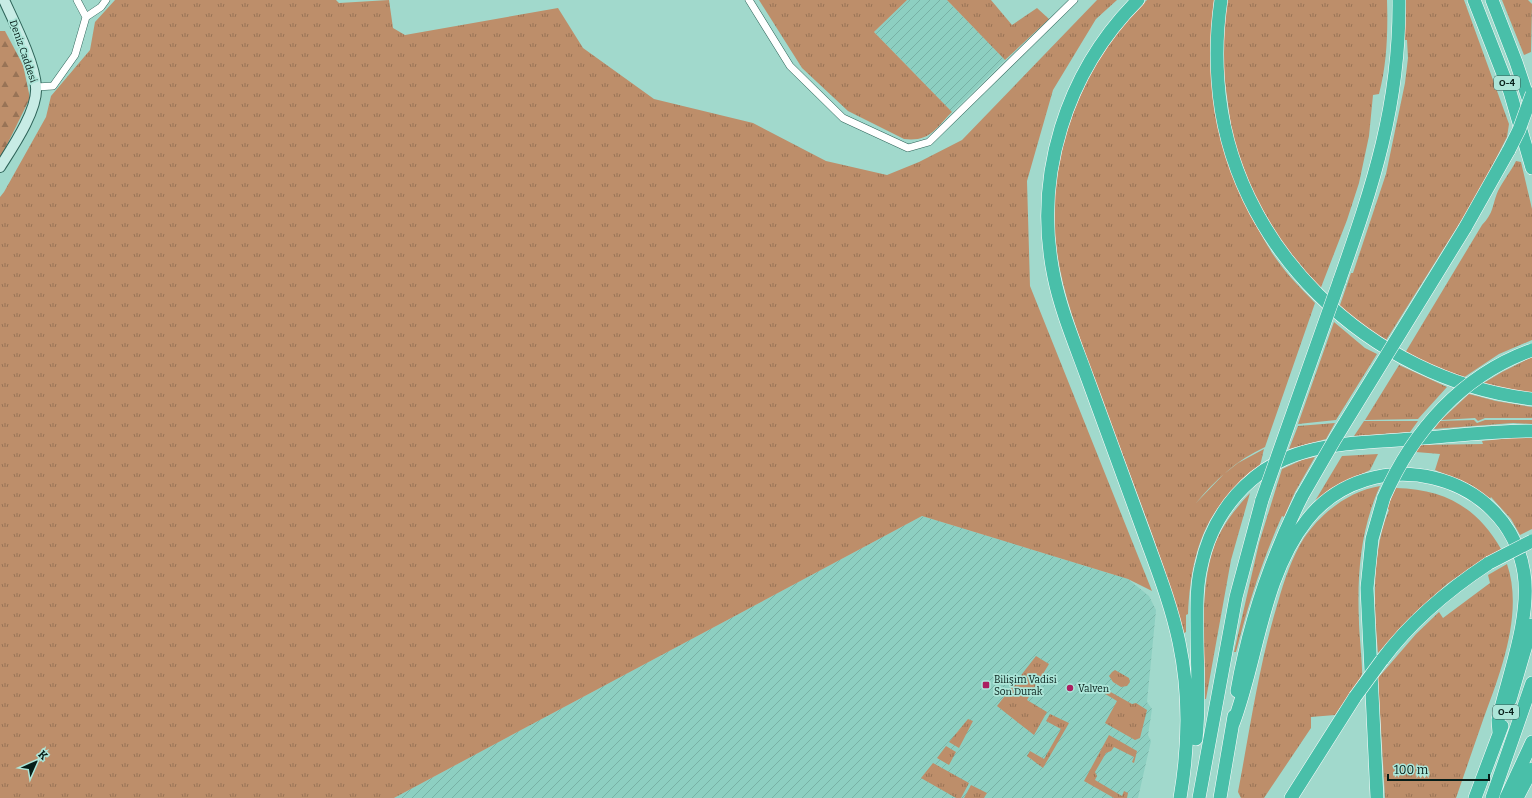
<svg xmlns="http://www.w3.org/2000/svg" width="1532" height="798" viewBox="0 0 1532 798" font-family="Bitter,serif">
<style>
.industrial{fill:url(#industrial-furrows)}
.grass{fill:url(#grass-tufts)}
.forest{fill:url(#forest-firs)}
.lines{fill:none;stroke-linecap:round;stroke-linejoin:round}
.street-casing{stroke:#2d6358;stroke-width:8}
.secondary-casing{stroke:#2d6358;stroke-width:12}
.highway-casing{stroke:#fff;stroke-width:14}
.street{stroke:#fff;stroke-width:7}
.secondary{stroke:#c8ece5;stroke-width:10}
.highway{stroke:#49bfa9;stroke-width:13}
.highway-bridge-casing{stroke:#fff;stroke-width:14;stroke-linecap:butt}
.highway-bridge{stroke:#49bfa9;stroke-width:13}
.poi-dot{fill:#ab1f60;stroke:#ade6d9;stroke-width:1.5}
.labels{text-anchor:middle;stroke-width:3.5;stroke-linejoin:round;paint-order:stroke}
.shield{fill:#ade6d9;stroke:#385952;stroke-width:1}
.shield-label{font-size:9px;font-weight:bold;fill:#061d18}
.street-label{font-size:10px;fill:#061d18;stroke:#ade6d9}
.poi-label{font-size:10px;fill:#061d18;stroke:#ade6d9;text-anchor:start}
</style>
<defs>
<pattern id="industrial-furrows" width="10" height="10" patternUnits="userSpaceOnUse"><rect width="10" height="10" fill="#8dcfc1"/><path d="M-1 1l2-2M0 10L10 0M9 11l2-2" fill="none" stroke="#78b1a5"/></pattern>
<pattern id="grass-tufts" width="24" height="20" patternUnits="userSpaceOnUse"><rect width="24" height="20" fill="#bd8e6a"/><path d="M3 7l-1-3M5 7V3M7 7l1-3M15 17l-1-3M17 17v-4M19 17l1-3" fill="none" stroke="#987356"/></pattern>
<pattern id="forest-firs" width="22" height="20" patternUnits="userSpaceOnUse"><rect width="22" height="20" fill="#bd8e6a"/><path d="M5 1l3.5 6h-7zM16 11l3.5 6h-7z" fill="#987356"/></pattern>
</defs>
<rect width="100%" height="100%" fill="#a1d9cc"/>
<!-- industrial -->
<path class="industrial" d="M 907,0 L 947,0 L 1005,60 L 952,112 L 874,32 Z
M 922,516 L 1128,579 L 1149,596 L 1156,610 L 1147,702 L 1152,709 L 1148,735 L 1151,741 L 1138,798 L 394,798 Z"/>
<!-- grass -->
<path class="grass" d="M 115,0 L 336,0 L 339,3 L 389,0 L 393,28 L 405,35 L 558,8 L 583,48 L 654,99 L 753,123 L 826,161 L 887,175 L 919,162 L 962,140 L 1097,0 L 1117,0 L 1096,19 L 1053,90 L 1027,181 L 1030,286 L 1152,591 L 1128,579 L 922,516 L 394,798 L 0,798 L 0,197 L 4,192 L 46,117 L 51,96 L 90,50 L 95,22 Z
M 759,0 L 907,0 L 874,32 L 952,112 C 935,129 930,142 904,139 L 848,111 L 802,68 Z
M 947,0 L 991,0 L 1012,25 L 1037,8 L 1049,19 L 1005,60 Z
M 1147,0 L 1214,0 C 1205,81 1215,148 1254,221 C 1261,234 1268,248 1277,260 C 1288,276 1302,289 1315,303 L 1265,447 C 1237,460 1216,479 1196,503 L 1224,474 L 1238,463 L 1264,449 C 1262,456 1261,467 1256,472 C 1248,482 1235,489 1226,498 C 1197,530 1190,573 1188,614 L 1186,615 L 1186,632 L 1184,633 C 1159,544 1123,459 1092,372 C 1077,330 1061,289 1056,244 C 1046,157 1083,60 1147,0 Z
M 1227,0 L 1387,0 C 1388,32 1387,64 1379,94 L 1373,95 L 1369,136 L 1359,183 L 1347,220 L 1320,290 L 1283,245 L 1254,195 L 1233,140 L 1223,68 L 1223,39 Z
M 1405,0 L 1464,0 L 1509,124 L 1507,137 L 1491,168 L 1493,170 L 1385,342 L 1339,308 L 1351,273 L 1353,273 L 1386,174 L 1405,83 L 1408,58 L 1407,40 L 1404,40 Z
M 1502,0 L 1528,0 L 1532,4 L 1531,52 L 1524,55 Z
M 1516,161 L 1521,162 L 1532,209 L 1532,340 L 1499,354 L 1463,378 L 1405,353 L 1482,225 C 1494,213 1492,205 1498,191 C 1504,179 1510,173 1516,161 Z
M 1334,322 L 1365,348 L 1377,354 L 1336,420 L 1298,424 Z
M 1532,357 L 1532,394 L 1482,384 L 1502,372 Z
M 1399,365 L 1447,387 L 1418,419 L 1365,420 Z
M 1469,394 L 1496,401 L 1532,407 L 1532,418 L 1485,418 L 1478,421 L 1475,418 L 1441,420 Z
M 1474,420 L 1477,423 L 1485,420 L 1532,420 L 1532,424 L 1513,423 L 1434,429 L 1440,421 Z
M 1364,421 L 1418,421 L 1410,432 L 1354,436 Z
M 1335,423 L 1326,439 L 1289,449 L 1298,426 Z
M 1532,436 L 1532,529 L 1520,535 L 1511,519 L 1491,497 L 1490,499 L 1471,485 L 1435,470 L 1440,454 L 1416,452 L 1420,445 L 1483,444 L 1482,441 Z
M 1378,454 L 1370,470 L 1334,488 L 1315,501 L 1342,456 Z
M 1315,457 L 1295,492 L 1284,517 L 1282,516 C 1262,561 1248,605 1236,652 L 1234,652 L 1259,543 L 1282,469 L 1302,460 Z
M 1380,486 C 1360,530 1357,576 1359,623 C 1359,630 1363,671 1362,674 C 1357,687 1343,703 1335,715 L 1311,717 L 1311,728 L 1264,798 L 1241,798 L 1238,792 C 1250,729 1259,664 1278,602 C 1284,581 1292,557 1304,538 C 1321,513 1349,491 1380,486 Z
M 1396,488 C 1444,489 1477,507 1501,549 L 1482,560 L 1447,584 L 1408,620 L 1378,653 C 1374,607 1371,553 1389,510 L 1387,508 Z
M 1250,493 L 1231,560 L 1206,699 L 1205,699 C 1205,650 1198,590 1215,544 C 1223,524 1236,508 1250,493 Z
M 1507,564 C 1524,613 1500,674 1483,720 C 1474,746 1465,772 1456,798 L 1385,798 L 1378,678 L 1416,634 L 1439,612 L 1443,618 L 1490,583 L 1488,575 Z
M 1036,656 L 1049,664 L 1027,700 L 1047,712 L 1034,735 L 997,706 Z
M 1115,670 L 1129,678 L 1130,682 L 1127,686 L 1121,687 L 1113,682 L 1109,676 L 1112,672 Z
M 1100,686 L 1132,704 L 1136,703 L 1147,710 L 1140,738 L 1135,740 L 1105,723 L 1117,701 L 1097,689 Z
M 1050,714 L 1069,723 L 1043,768 L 1027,756 L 1030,751 L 1044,759 L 1061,729 L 1046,721 Z
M 968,719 L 973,721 L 959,748 L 949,742 Z
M 1109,735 L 1137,751 L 1134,763 L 1132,762 L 1134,757 L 1114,747 L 1111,751 L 1106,753 L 1095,772 L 1097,776 L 1095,780 L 1122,796 L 1124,791 L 1128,793 L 1127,798 L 1114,798 L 1084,781 Z
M 946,746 L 956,752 L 949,765 L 937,758 Z
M 933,763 L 969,783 L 961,798 L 956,798 L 921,778 Z
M 971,785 L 987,793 L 984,798 L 964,798 Z"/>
<!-- forest -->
<path class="forest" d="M 0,31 L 5,31 L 23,65 L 30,98 L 0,159 Z"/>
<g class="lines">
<defs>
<path id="street" d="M 749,0 L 790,66 L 843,118 L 908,148 L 929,142 L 1074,0
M 86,17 L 101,7 L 106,0
M 36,87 L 53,86 L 75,55 L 86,17 L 77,0"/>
<path id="secondary" d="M 0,167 C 12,148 38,110 36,87 C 35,63 14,22 4,0"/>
<path id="highway" d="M 1138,0 C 1066,72 1033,176 1054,277 C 1061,311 1075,344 1087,377 C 1106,429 1125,481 1144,533 C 1157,569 1171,604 1179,642 C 1190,694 1189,746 1180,798
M 1221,0 C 1217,27 1216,54 1218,81 C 1229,246 1370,380 1532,399
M 1474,0 L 1510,92 L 1532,168
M 1492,0 L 1516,62 L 1531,107
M 1465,228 L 1509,150
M 1339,282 C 1373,185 1400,105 1399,0
M 1382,660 C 1411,621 1448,590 1489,563
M 1237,691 C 1249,622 1271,558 1302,496
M 1510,700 L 1532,625
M 1233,724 C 1258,658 1262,577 1307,520 C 1370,440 1508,470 1524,573 C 1531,618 1508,676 1498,720 L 1499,733
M 1196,739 C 1200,703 1197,666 1197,631 C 1197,610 1196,588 1201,567 C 1212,513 1250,467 1304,452 C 1339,442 1376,442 1412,439 C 1452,436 1492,431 1532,431
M 1199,798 L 1236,597 L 1262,500
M 1220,798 L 1234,716
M 1291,798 L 1355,697
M 1377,798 L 1367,588 L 1372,539 L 1384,497
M 1475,798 L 1502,726
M 1492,798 L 1532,683
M 1506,798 L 1532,742
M 1517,798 L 1532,769"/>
</defs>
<!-- street casing -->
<use href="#street" class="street-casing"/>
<!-- secondary casing -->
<use href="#secondary" class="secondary-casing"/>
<!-- highway casing -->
<use href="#highway" class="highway-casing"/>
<!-- street -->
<use href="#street" class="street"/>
<!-- secondary -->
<use href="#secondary" class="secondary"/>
<!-- highway -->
<use href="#highway" class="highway"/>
<defs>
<path id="highway-bridge" d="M 1509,150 L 1519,130 L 1532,94
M 1302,496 L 1335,439 L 1465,228
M 1384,497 C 1413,431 1462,375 1532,350
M 1262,500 L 1339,282
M 1489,563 L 1532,541
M 1355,697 L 1382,660"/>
</defs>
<!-- highway-bridge casing -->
<use href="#highway-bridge" class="highway-bridge-casing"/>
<!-- highway-bridge -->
<use href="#highway-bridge" class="highway-bridge"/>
</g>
<!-- markers -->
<g class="poi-dot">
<rect x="982" y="681" width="8" height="8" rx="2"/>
<circle cx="1070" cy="688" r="4"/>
</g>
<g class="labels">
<!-- shield labels -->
<g class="shield">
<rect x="1494" y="76" width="26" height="14" rx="3"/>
<rect x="1493" y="705" width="26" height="14" rx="3"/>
</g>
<g class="shield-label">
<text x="1507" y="86">O-4</text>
<text x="1506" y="715">O-4</text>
</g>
<!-- street labels -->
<g class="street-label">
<text transform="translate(24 51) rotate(71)" y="4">Deniz Caddesi</text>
</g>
<!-- poi labels -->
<g class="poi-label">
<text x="994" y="683">Bilişim Vadisi<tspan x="994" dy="12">Son Durak</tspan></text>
<text x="1078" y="692">Valven</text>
</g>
</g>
<!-- north arrow -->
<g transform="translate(36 762) rotate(45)" stroke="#ade6d9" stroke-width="3" paint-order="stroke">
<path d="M0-3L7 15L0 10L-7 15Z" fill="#061d18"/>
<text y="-6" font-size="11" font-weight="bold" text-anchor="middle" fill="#061d18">K</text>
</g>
<!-- scale -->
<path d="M1388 774v6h101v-6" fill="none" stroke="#061d18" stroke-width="2"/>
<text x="1394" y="774" font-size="12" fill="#061d18" stroke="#ade6d9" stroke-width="3" paint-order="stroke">100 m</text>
</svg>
